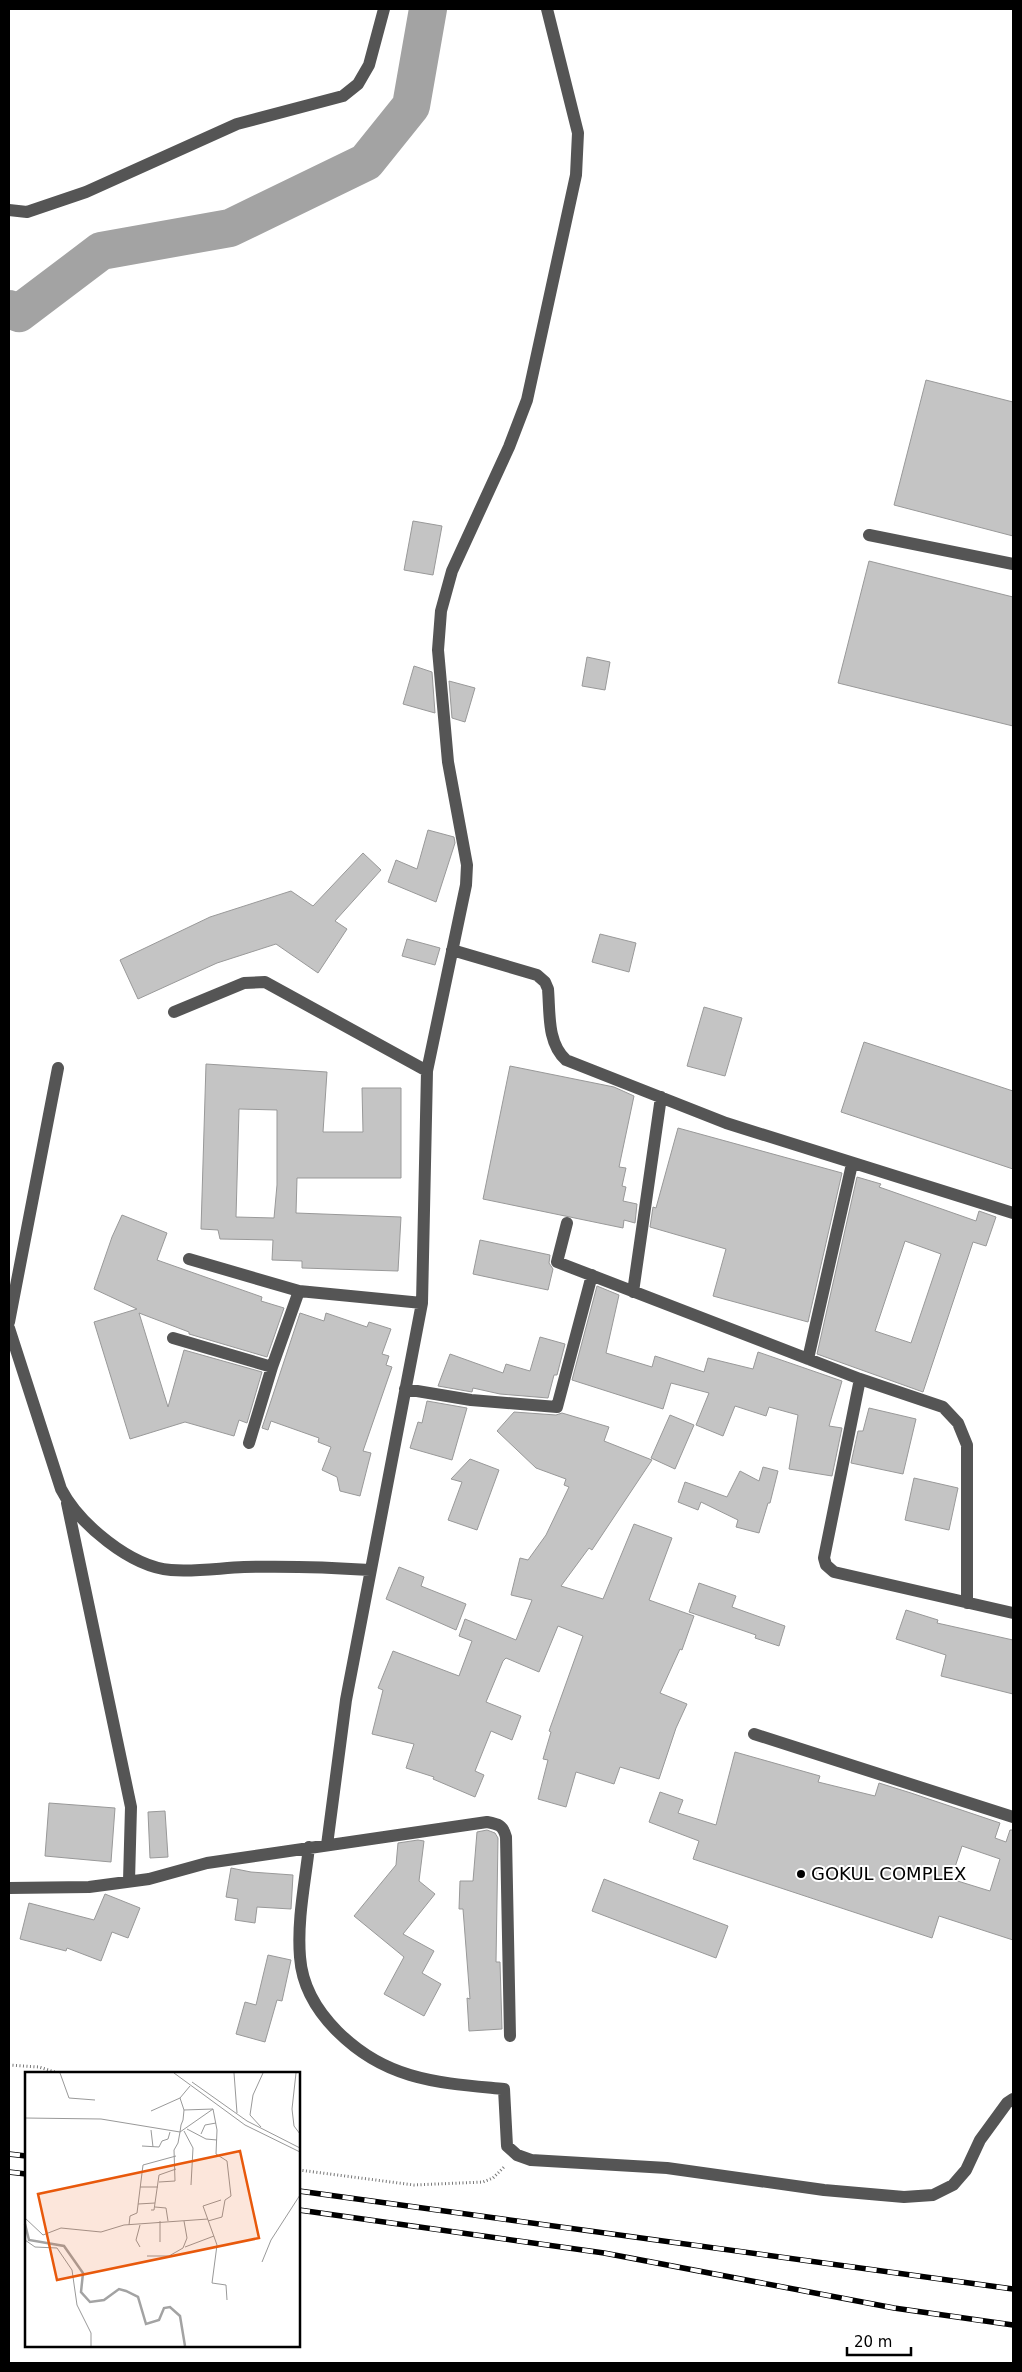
<svg xmlns="http://www.w3.org/2000/svg" width="1022" height="2372" viewBox="0 0 1022 2372" font-family="'DejaVu Sans',sans-serif">
<style>
.lines{fill:none;stroke-linecap:round;stroke-linejoin:round}
.river{stroke:#a3a3a3;stroke-width:38}
.building{fill:#c4c4c4;stroke:#999;fill-rule:evenodd}
.path{stroke:#777;stroke-width:3;stroke-dasharray:1 2.5;stroke-linecap:butt}
.minor{stroke:#555;stroke-width:12}
.rail-casing{stroke:#000;stroke-width:5.5}
.rail{stroke:#fff;stroke-width:4;stroke-dasharray:11;stroke-linecap:butt}
.poi-dot{fill:#000;stroke:#fff;stroke-width:2}
.labels{text-anchor:middle;stroke-width:4;stroke-linejoin:round;paint-order:stroke}
.poi-label{font-size:18px;fill:#000;stroke:#fff;text-anchor:start}
.inset-river{fill:none;stroke:#a3a3a3;stroke-width:2.5}
.inset-road{fill:none;stroke:#999;stroke-width:1}
.view{fill:#e8590c;fill-opacity:0.15;stroke:#e8590c;stroke-width:2.5}
.inset-edge{fill:none;stroke:#000;stroke-width:2.5}
</style>
<rect width="100%" height="100%" fill="#fff"/>
<g class="lines">
<!-- river -->
<path class="river" d="M 9,309 L 19,313 L 101,251 L 230,228 L 366,162 L 411,106 L 428,9"/>
</g>
<!-- building -->
<path class="building" d="M 926,380 L 1013,402 L 1013,536 L 894,505 Z
M 413,521 L 442,526 L 433,575 L 404,570 Z
M 869,561 L 1013,597 L 1013,726 L 838,683 Z
M 587,657 L 610,662 L 605,690 L 582,686 Z
M 414,666 L 432,672 L 435,713 L 403,704 Z
M 449,681 L 475,688 L 465,722 L 452,718 Z
M 428,830 L 454,837 L 455,843 L 436,902 L 388,882 L 396,860 L 417,869 Z
M 363,853 L 381,870 L 335,921 L 347,929 L 318,973 L 276,944 L 217,963 L 138,999 L 120,960 L 210,917 L 291,891 L 313,906 Z
M 600,934 L 636,943 L 629,972 L 592,962 Z
M 407,939 L 440,948 L 435,965 L 402,956 Z
M 704,1007 L 742,1018 L 725,1076 L 687,1066 Z
M 864,1042 L 1013,1091 L 1013,1169 L 841,1112 Z
M 206,1064 L 327,1072 L 323,1132 L 363,1132 L 362,1088 L 401,1088 L 401,1178 L 297,1178 L 296,1213 L 401,1217 L 398,1271 L 302,1268 L 302,1261 L 272,1260 L 273,1240 L 220,1239 L 218,1230 L 201,1229 ZM 239,1109 L 277,1110 L 277,1185 L 274,1218 L 236,1217 Z
M 510,1066 L 614,1087 L 634,1096 L 619,1167 L 626,1168 L 622,1186 L 626,1187 L 623,1201 L 637,1204 L 635,1223 L 624,1220 L 623,1228 L 483,1199 Z
M 678,1128 L 842,1173 L 808,1322 L 713,1296 L 726,1249 L 650,1227 L 653,1207 L 656,1208 Z
M 857,1177 L 881,1184 L 879,1187 L 976,1221 L 979,1211 L 996,1217 L 986,1246 L 973,1242 L 923,1392 L 817,1354 ZM 905,1241 L 941,1254 L 911,1343 L 875,1331 Z
M 122,1215 L 167,1233 L 157,1260 L 262,1297 L 261,1301 L 284,1308 L 267,1357 L 189,1334 L 189,1332 L 139,1313 L 168,1407 L 184,1350 L 262,1372 L 247,1423 L 239,1420 L 234,1436 L 185,1422 L 130,1439 L 94,1322 L 137,1309 L 94,1289 L 112,1237 Z
M 480,1240 L 550,1255 L 549,1263 L 553,1269 L 548,1290 L 473,1274 Z
M 597,1286 L 619,1295 L 606,1353 L 652,1367 L 655,1356 L 704,1372 L 708,1358 L 753,1369 L 758,1352 L 842,1381 L 829,1426 L 842,1428 L 832,1476 L 789,1469 L 798,1415 L 769,1407 L 766,1416 L 735,1406 L 723,1436 L 696,1425 L 709,1393 L 671,1383 L 663,1409 L 572,1380 Z
M 300,1313 L 324,1321 L 326,1313 L 367,1327 L 369,1322 L 391,1329 L 382,1354 L 389,1356 L 386,1365 L 392,1367 L 363,1451 L 371,1453 L 360,1496 L 340,1491 L 337,1477 L 322,1470 L 331,1447 L 318,1442 L 319,1438 L 271,1421 L 268,1430 L 262,1428 Z
M 540,1337 L 565,1344 L 557,1375 L 554,1375 L 548,1398 L 500,1394 L 473,1388 L 472,1392 L 438,1386 L 450,1354 L 503,1373 L 506,1364 L 530,1371 Z
M 427,1401 L 467,1408 L 452,1460 L 410,1448 L 418,1422 L 422,1423 Z
M 869,1408 L 916,1419 L 903,1474 L 851,1463 L 858,1431 L 863,1431 Z
M 514,1412 L 556,1415 L 562,1413 L 609,1427 L 604,1441 L 652,1460 L 592,1550 L 589,1548 L 561,1586 L 603,1599 L 634,1524 L 672,1538 L 649,1600 L 694,1616 L 682,1650 L 680,1649 L 660,1693 L 687,1704 L 676,1728 L 659,1779 L 620,1767 L 614,1784 L 576,1772 L 566,1807 L 538,1799 L 548,1760 L 543,1759 L 551,1732 L 549,1731 L 583,1636 L 558,1626 L 539,1672 L 506,1658 L 503,1661 L 486,1702 L 521,1716 L 512,1740 L 491,1731 L 475,1771 L 484,1775 L 475,1797 L 433,1779 L 434,1777 L 406,1768 L 414,1744 L 372,1734 L 383,1690 L 378,1688 L 393,1651 L 459,1676 L 472,1641 L 459,1636 L 465,1619 L 516,1640 L 532,1600 L 511,1595 L 520,1558 L 528,1560 L 546,1535 L 569,1487 L 564,1485 L 566,1479 L 536,1468 L 497,1431 Z
M 670,1415 L 694,1425 L 675,1469 L 651,1458 Z
M 470,1459 L 499,1470 L 477,1530 L 448,1520 L 462,1482 L 451,1479 Z
M 763,1467 L 778,1471 L 770,1503 L 768,1503 L 759,1533 L 736,1527 L 738,1520 L 701,1502 L 698,1510 L 678,1502 L 685,1482 L 727,1497 L 740,1471 L 759,1481 Z
M 914,1478 L 958,1488 L 949,1530 L 905,1520 Z
M 399,1567 L 424,1577 L 421,1586 L 466,1604 L 456,1630 L 386,1599 Z
M 699,1583 L 736,1596 L 732,1607 L 785,1626 L 779,1646 L 755,1638 L 756,1635 L 689,1612 Z
M 906,1610 L 938,1620 L 937,1623 L 1013,1640 L 1013,1694 L 941,1676 L 946,1655 L 896,1639 Z
M 735,1752 L 820,1776 L 818,1782 L 875,1796 L 879,1783 L 911,1793 L 1000,1823 L 995,1838 L 1006,1842 L 1010,1830 L 1013,1830 L 1013,1940 L 939,1916 L 932,1938 L 693,1859 L 699,1841 L 649,1822 L 660,1792 L 683,1800 L 678,1813 L 716,1825 ZM 962,1846 L 1000,1859 L 990,1891 L 951,1879 Z
M 49,1803 L 115,1808 L 111,1862 L 45,1856 Z
M 165,1811 L 168,1857 L 150,1858 L 148,1812 Z
M 487,1830 L 495,1833 L 498,1838 L 496,1962 L 500,1962 L 502,2029 L 469,2031 L 467,1998 L 470,1999 L 463,1909 L 459,1909 L 460,1881 L 473,1881 L 477,1832 Z
M 418,1840 L 424,1841 L 419,1881 L 435,1894 L 403,1934 L 434,1951 L 422,1973 L 441,1984 L 424,2016 L 384,1994 L 404,1957 L 354,1916 L 396,1865 L 398,1843 Z
M 231,1868 L 251,1872 L 293,1875 L 291,1909 L 257,1907 L 255,1923 L 235,1920 L 238,1899 L 226,1897 Z
M 604,1879 L 728,1926 L 716,1958 L 592,1911 Z
M 105,1894 L 140,1908 L 128,1938 L 112,1932 L 101,1961 L 67,1948 L 66,1951 L 20,1939 L 29,1903 L 94,1920 Z
M 268,1955 L 291,1960 L 282,2001 L 277,2000 L 265,2042 L 236,2034 L 245,2002 L 256,2005 Z"/>
<g class="lines">
<!-- path -->
<path class="path" d="M 9,2065 L 39,2067 L 58,2073
M 299,2170 L 414,2185 L 483,2182 L 493,2178 L 505,2166"/>
<!-- minor -->
<path class="minor" d="M 9,210 L 27,212 L 86,192 L 237,124 L 343,96 L 358,84 L 369,65 L 384,9
M 869,535 L 1013,564
M 452,950 L 537,975 L 545,982 L 548,989 C 550,1013 547,1043 566,1060 L 726,1123 L 1013,1213
M 174,1012 L 244,983 L 265,982 L 427,1071
M 567,1223 L 557,1262 L 860,1379 L 943,1407 L 958,1423 L 967,1445 L 967,1603
M 189,1259 L 299,1291 L 422,1303
M 633,1292 L 661,1097
M 9,1322 L 58,1068
M 9,1328 L 61,1489 C 79,1524 131,1567 171,1570 C 195,1572 220,1568 244,1567 C 286,1566 327,1567 370,1570
M 173,1338 L 272,1367
M 808,1359 L 852,1164
M 860,1379 L 824,1558 L 826,1565 L 834,1572 L 1013,1613
M 405,1389 L 471,1400 L 557,1407 L 592,1275
M 249,1443 L 272,1367 L 299,1291
M 67,1503 L 131,1807 L 129,1881
M 754,1734 L 1013,1817
M 327,1845 L 346,1700 L 422,1303 L 427,1071 L 466,885 L 467,865 L 448,762 L 438,650 L 441,611 L 452,571 L 509,447 L 527,400 L 576,175 L 578,133 L 547,9
M 309,1847 C 305,1883 297,1920 300,1957 C 304,2013 359,2060 410,2075 C 440,2084 473,2086 504,2089 L 507,2146 L 517,2155 L 531,2160 L 667,2168 L 824,2190 L 904,2197 L 933,2195 L 953,2185 L 966,2170 L 980,2140 L 1007,2103 L 1013,2099
M 9,1888 L 89,1887 L 149,1879 L 207,1863 L 487,1822 C 498,1824 503,1825 506,1837 L 510,2036"/>
<defs>
<path id="rail" d="M 9,2154 L 26,2156
M 9,2172 L 26,2174
M 299,2191 L 1013,2289
M 299,2210 L 604,2253 L 894,2308 L 1013,2325"/>
</defs>
<!-- rail casing -->
<use href="#rail" class="rail-casing"/>
<!-- rail -->
<use href="#rail" class="rail"/>
</g>
<!-- markers -->
<circle class="poi-dot" cx="801" cy="1874" r="5"/>
<g class="labels">
<!-- poi labels -->
<g class="poi-label">
<text x="811" y="1880">GOKUL COMPLEX</text>
</g>
</g>
<!-- overview -->
<g transform="translate(25 2072)">
<rect width="275" height="275" fill="#fff"/>
<path class="inset-river" d="M 0,152 L 4,168 L 39,174 L 58,201 L 56,220 L 65,230 L 79,228 L 94,217 L 101,219 L 113,225 L 121,252 L 134,248 L 139,236 L 145,235 L 155,244 L 160,274"/>
<path class="inset-road" d="M 35,1 L 44,26 L 70,28M 149,1 L 220,53 L 275,80M 209,1 L 212,41M 271,1 L 267,37 L 269,54 L 275,62M 167,10 L 222,49 L 275,76M 159,38 L 155,26 L 165,14M 126,39 L 155,26M 0,46 L 76,47 L 155,60 L 188,37 L 159,38 L 158,48 L 156,53 L 155,60 L 153,71 L 149,78 L 150,109 L 134,110M 236,55 L 225,43 L 228,23 L 238,1M 162,57 L 181,67 L 192,68M 126,58 L 128,75M 159,59 L 168,76 L 166,113M 176,62 L 180,53 L 191,51M 117,74 L 134,75 L 137,69 L 143,67 L 145,60M 115,115 L 133,115M 196,128 L 178,134 L 192,173 L 187,211 L 201,213 L 202,228M 113,132 L 130,131M 130,135 L 141,136 L 143,149M 126,138 L 129,138 L 134,103 L 151,97M 0,146 L 18,163 L 36,156 L 76,160 L 99,153 L 183,147M 135,149 L 135,170M 183,149 L 197,145 L 200,128 L 206,124 L 202,89 L 191,82 L 192,58 L 188,37M 104,153 L 105,144 L 112,141 L 118,93 L 151,84M 0,168 L 10,175 L 32,176 L 47,198 L 52,233 L 66,261 L 66,274M 115,175 L 111,168 L 115,153M 160,175 L 189,164M 122,184 L 144,184 L 158,176 L 162,166 L 159,149M 237,190 L 246,168 L 275,123"/>
<path class="view" d="M 215,79 L 234,166 L 32,208 L 13,122 Z"/>
<rect width="275" height="275" class="inset-edge"/>
</g>
<!-- border -->
<rect width="1022" height="2372" fill="none" stroke="#000000" stroke-width="20"/>
<!-- scale -->
<path d="M847 2347v8h64v-8" fill="none" stroke="#000000" stroke-width="2.5"/>
<text x="854" y="2347" font-size="15" fill="#000000" stroke="#ffffff" stroke-width="4" paint-order="stroke">20 m</text>
</svg>
